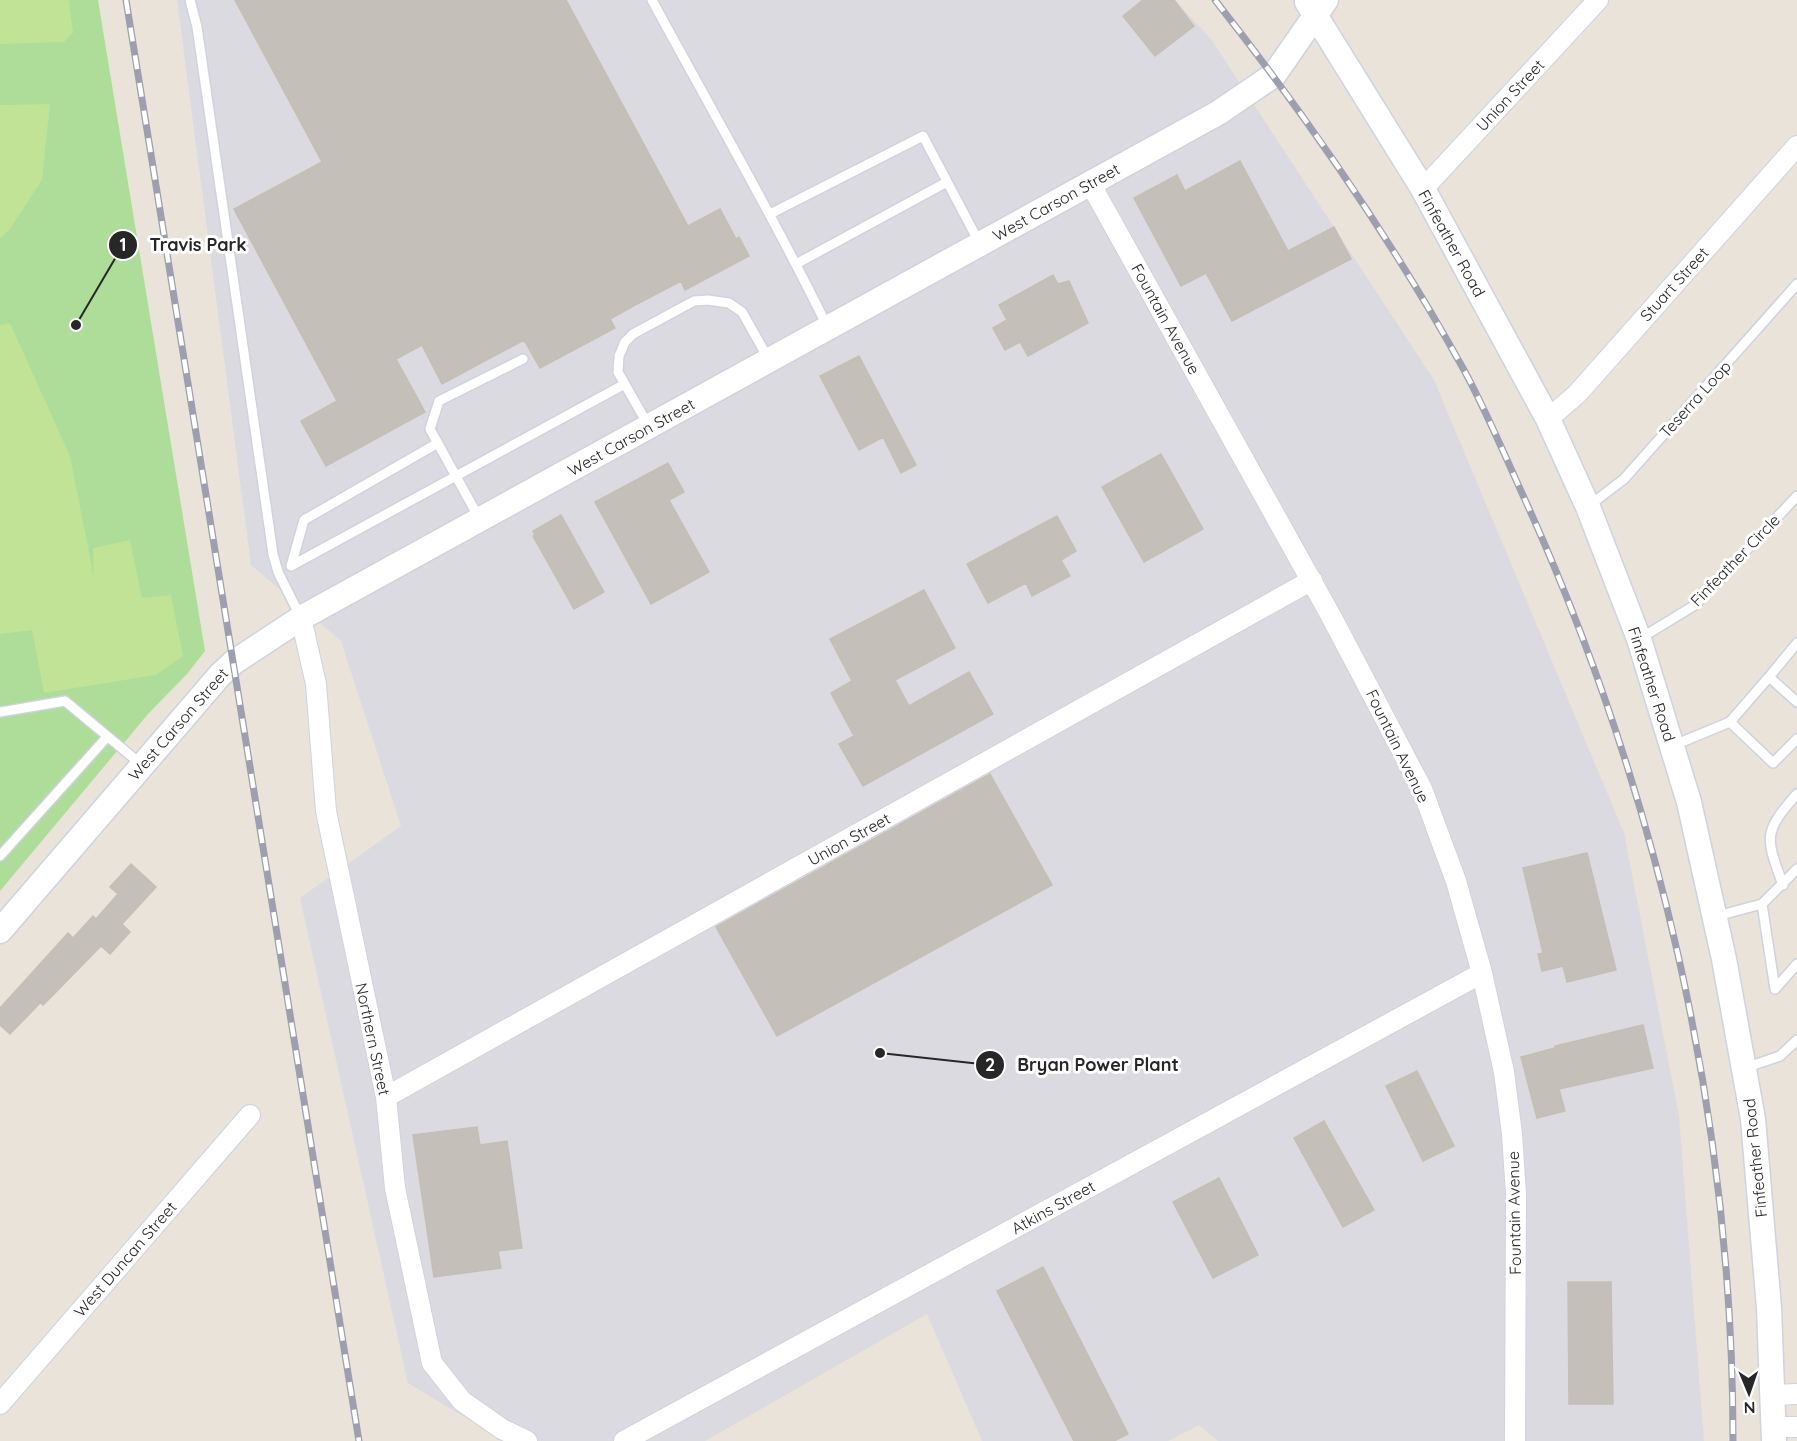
<svg xmlns="http://www.w3.org/2000/svg" width="1797" height="1441" viewBox="0 0 1797 1441" font-family="Quicksand,sans-serif">
<style>
.industrial{fill:#dcdae1}
.green{fill:#aedc99}
.pitch{fill:#c0e395}
.building{fill:#c4c0b9;stroke:#c4bfb4;stroke-width:1.5}
.lines{fill:none;stroke-linecap:round;stroke-linejoin:round}
.service-casing{stroke:#cfd2df;stroke-width:12}
.minor-casing{stroke:#cfd2df;stroke-width:22}
.tertiary-casing{stroke:#cfd2df;stroke-width:27}
.service{stroke:#fff;stroke-width:9}
.minor{stroke:#fff;stroke-width:20}
.tertiary{stroke:#fff;stroke-width:24}
.rail-casing{stroke:#9d9fb0;stroke-width:7}
.rail{stroke:#fff;stroke-width:4.5;stroke-dasharray:14;stroke-linecap:butt}
.labels{text-anchor:middle;stroke-width:6;stroke-linejoin:round;paint-order:stroke}
.street-label{font-size:16px;fill:#272727;stroke:#fff}
.leader{fill:none;stroke:#272727;stroke-width:2}
.callout-dot{fill:#272727;stroke:#fff;stroke-width:2}
.mark-label{font-size:18px;text-anchor:middle;font-weight:bold;fill:#fff}
.callout-label{font-size:18px;text-anchor:middle;font-weight:bold;fill:#272727;stroke:#fff;stroke-width:6;stroke-linejoin:round;paint-order:stroke}
</style>
<rect width="100%" height="100%" fill="#e9e3d9"/>
<!-- industrial -->
<path class="industrial" d="M 177,0 L 1175,0 L 1211,39 L 1434,380 L 1624,833 L 1679,1116 L 1704,1441 L 1218,1441 L 1199,1425 L 1168,1441 L 982,1441 L 927,1314 L 705,1441 L 504,1441 L 408,1383 L 300,898 L 401,826 L 341,641 L 251,565 Z"/>
<!-- green -->
<path class="green" d="M 0,0 L 98,0 L 205,651 L 187,674 L 148,714 L 0,891 Z"/>
<!-- pitch -->
<path class="pitch" d="M 0,0 L 69,0 L 73,33 L 64,42 L 0,44 Z
M 50,104 L 42,180 L 10,229 L 0,239 L 0,105 Z
M 10,323 L 70,456 L 94,577 L 93,548 L 130,540 L 142,598 L 171,595 L 183,656 L 156,675 L 44,693 L 32,630 L 0,634 L 0,325 Z"/>
<!-- building -->
<path class="building" d="M 235,0 L 566,0 L 688,226 L 720,209 L 736,239 L 739,237 L 749,256 L 685,290 L 681,281 L 635,305 L 610,319 L 615,328 L 540,368 L 524,340 L 442,384 L 422,345 L 396,359 L 425,412 L 326,466 L 301,421 L 337,401 L 234,209 L 322,162 Z
M 1143,0 L 1174,0 L 1194,26 L 1155,56 L 1123,16 Z
M 1240,161 L 1288,251 L 1334,227 L 1351,259 L 1232,321 L 1206,273 L 1181,286 L 1134,198 L 1177,175 L 1185,191 Z
M 1053,275 L 1058,284 L 1069,281 L 1088,323 L 1028,356 L 1020,342 L 1005,350 L 993,328 L 1007,320 L 999,305 Z
M 859,356 L 916,465 L 901,473 L 883,437 L 859,450 L 820,376 Z
M 1161,454 L 1203,529 L 1144,562 L 1102,487 Z
M 668,463 L 684,492 L 669,500 L 709,572 L 651,604 L 595,502 Z
M 561,515 L 604,592 L 574,609 L 533,536 L 535,535 L 533,531 Z
M 1057,516 L 1076,551 L 1061,560 L 1070,576 L 1032,596 L 1026,583 L 988,603 L 967,564 Z
M 924,590 L 955,648 L 895,680 L 909,706 L 969,672 L 993,714 L 863,786 L 839,744 L 854,736 L 831,693 L 852,681 L 830,639 Z
M 990,774 L 1052,885 L 777,1036 L 716,927 Z
M 1587,853 L 1616,970 L 1567,982 L 1563,966 L 1542,971 L 1538,954 L 1543,953 L 1523,868 Z
M 131,864 L 156,887 L 122,924 L 130,932 L 110,954 L 101,946 L 54,994 L 43,1005 L 41,1002 L 10,1034 L 0,1025 L 0,1008 L 68,933 L 73,938 L 93,916 L 96,919 L 118,894 L 110,887 Z
M 1643,1025 L 1653,1068 L 1559,1089 L 1565,1111 L 1537,1118 L 1521,1057 L 1555,1048 L 1555,1046 Z
M 1417,1071 L 1454,1146 L 1423,1161 L 1386,1086 Z
M 1324,1121 L 1374,1210 L 1343,1227 L 1294,1138 Z
M 477,1127 L 480,1145 L 507,1141 L 522,1248 L 498,1251 L 501,1268 L 434,1277 L 413,1135 Z
M 1219,1178 L 1258,1255 L 1213,1278 L 1173,1202 Z
M 1043,1267 L 1128,1434 L 1114,1441 L 1074,1441 L 997,1291 Z
M 1568,1282 L 1611,1282 L 1613,1404 L 1569,1404 Z"/>
<g class="lines">
<defs>
<path id="service" d="M 190,0 L 197,27 L 273,554 L 278,572 L 301,618
M 652,0 C 711,109 773,216 828,328
M 770,214 L 923,136 L 980,244
M 796,264 L 947,182
M 648,425 L 618,372 L 619,356 L 625,342 L 633,334 L 694,301 L 708,300 L 729,303 L 742,312 L 768,358
M 438,443 L 304,520 L 291,566 L 623,385
M 1590,505 L 1624,479 L 1797,284
M 479,518 L 430,429 L 439,401 L 523,359
M 1641,638 L 1695,605 L 1797,496
M 1769,677 L 1797,643
M 0,712 L 65,701 L 142,765
M 1730,722 L 1773,763 L 1797,739
M 1672,746 L 1730,722 L 1769,677 L 1797,702
M 0,856 L 107,737
M 1783,885 C 1766,838 1762,833 1797,794
M 1762,904 L 1775,989
M 1717,916 L 1762,904 L 1797,869
M 1775,989 L 1797,964
M 1745,1068 L 1780,1056 L 1797,1040"/>
<path id="minor" d="M 1090,183 L 1331,616 L 1422,789 L 1456,881 L 1482,973 L 1504,1072 L 1512,1134 L 1516,1194 L 1515,1441
M 1423,189 L 1598,0
M 1548,419 L 1577,394 L 1797,146
M 301,618 L 316,684 L 326,811 L 386,1097 L 395,1188 L 432,1363 L 462,1401 L 502,1429 L 527,1441
M 386,1097 L 1312,580
M 1772,1395 L 1797,1394
M 0,1404 L 250,1115
M 1773,1427 L 1797,1427
M 624,1441 L 1482,973"/>
<path id="tertiary" d="M 1307,2 L 1423,189 L 1548,419 L 1588,507 L 1639,639 L 1689,802 L 1724,959 L 1753,1119 L 1769,1308 L 1774,1441
M 0,931 L 220,675 L 234,662 L 301,618 L 1218,113 L 1274,75 L 1326,0"/>
</defs>
<!-- service casing -->
<use href="#service" class="service-casing"/>
<!-- minor casing -->
<use href="#minor" class="minor-casing"/>
<!-- tertiary casing -->
<use href="#tertiary" class="tertiary-casing"/>
<!-- service -->
<use href="#service" class="service"/>
<!-- minor -->
<use href="#minor" class="minor"/>
<!-- tertiary -->
<use href="#tertiary" class="tertiary"/>
<defs>
<path id="rail" d="M 126,0 L 359,1441
M 1215,0 C 1307,117 1392,240 1464,370 C 1485,409 1503,451 1521,491 C 1657,787 1733,1115 1733,1441"/>
</defs>
<!-- rail casing -->
<use href="#rail" class="rail-casing"/>
<!-- rail -->
<use href="#rail" class="rail"/>
</g>
<g class="labels">
<!-- street labels -->
<g class="street-label">
<text transform="translate(1510 95) rotate(-47)" y="6">Union Street</text>
<text transform="translate(1056 202) rotate(-29)" y="6">West Carson Street</text>
<text transform="translate(1452 243) rotate(61)" y="6">Finfeather Road</text>
<text transform="translate(1674 284) rotate(-48)" y="6">Stuart Street</text>
<text transform="translate(1166 319) rotate(61)" y="6">Fountain Avenue</text>
<text transform="translate(1695 399) rotate(-48)" y="6">Teserra Loop</text>
<text transform="translate(631 437) rotate(-29)" y="6">West Carson Street</text>
<text transform="translate(1735 560) rotate(-46)" y="6">Finfeather Circle</text>
<text transform="translate(1652 684) rotate(72)" y="6">Finfeather Road</text>
<text transform="translate(178 724) rotate(-49)" y="6">West Carson Street</text>
<text transform="translate(1398 746) rotate(64)" y="6">Fountain Avenue</text>
<text transform="translate(849 839) rotate(-29)" y="6">Union Street</text>
<text transform="translate(373 1039) rotate(78)" y="6">Northern Street</text>
<text transform="translate(1755 1158) rotate(-96)" y="6">Finfeather Road</text>
<text transform="translate(1053 1207) rotate(-29)" y="6">Atkins Street</text>
<text transform="translate(1514 1213) rotate(-91)" y="6">Fountain Avenue</text>
<text transform="translate(125 1259) rotate(-49)" y="6">West Duncan Street</text>
</g>
</g>
<!-- callouts -->
<path class="leader" d="M76 325L123 245M880 1053L990 1065"/>
<g class="callout-dot">
<circle cx="76" cy="325" r="6"/>
<circle cx="880" cy="1053" r="6"/>
<circle cx="123" cy="245" r="15"/>
<circle cx="990" cy="1065" r="15"/>
</g>
<g class="mark-label">
<text x="123" y="251">1</text>
<text x="990" y="1071">2</text>
</g>
<g class="callout-label">
<text x="198" y="251">Travis Park</text>
<text x="1098" y="1071">Bryan Power Plant</text>
</g>
<!-- north arrow -->
<g transform="translate(1749 1393) rotate(178)" stroke="#ffffff" stroke-width="4.5" paint-order="stroke">
<path d="M0-4.5L10 22L0 15L-10 22Z" fill="#272727"/>
<text y="-9" font-size="16" font-weight="bold" text-anchor="middle" fill="#272727">N</text>
</g>
</svg>
